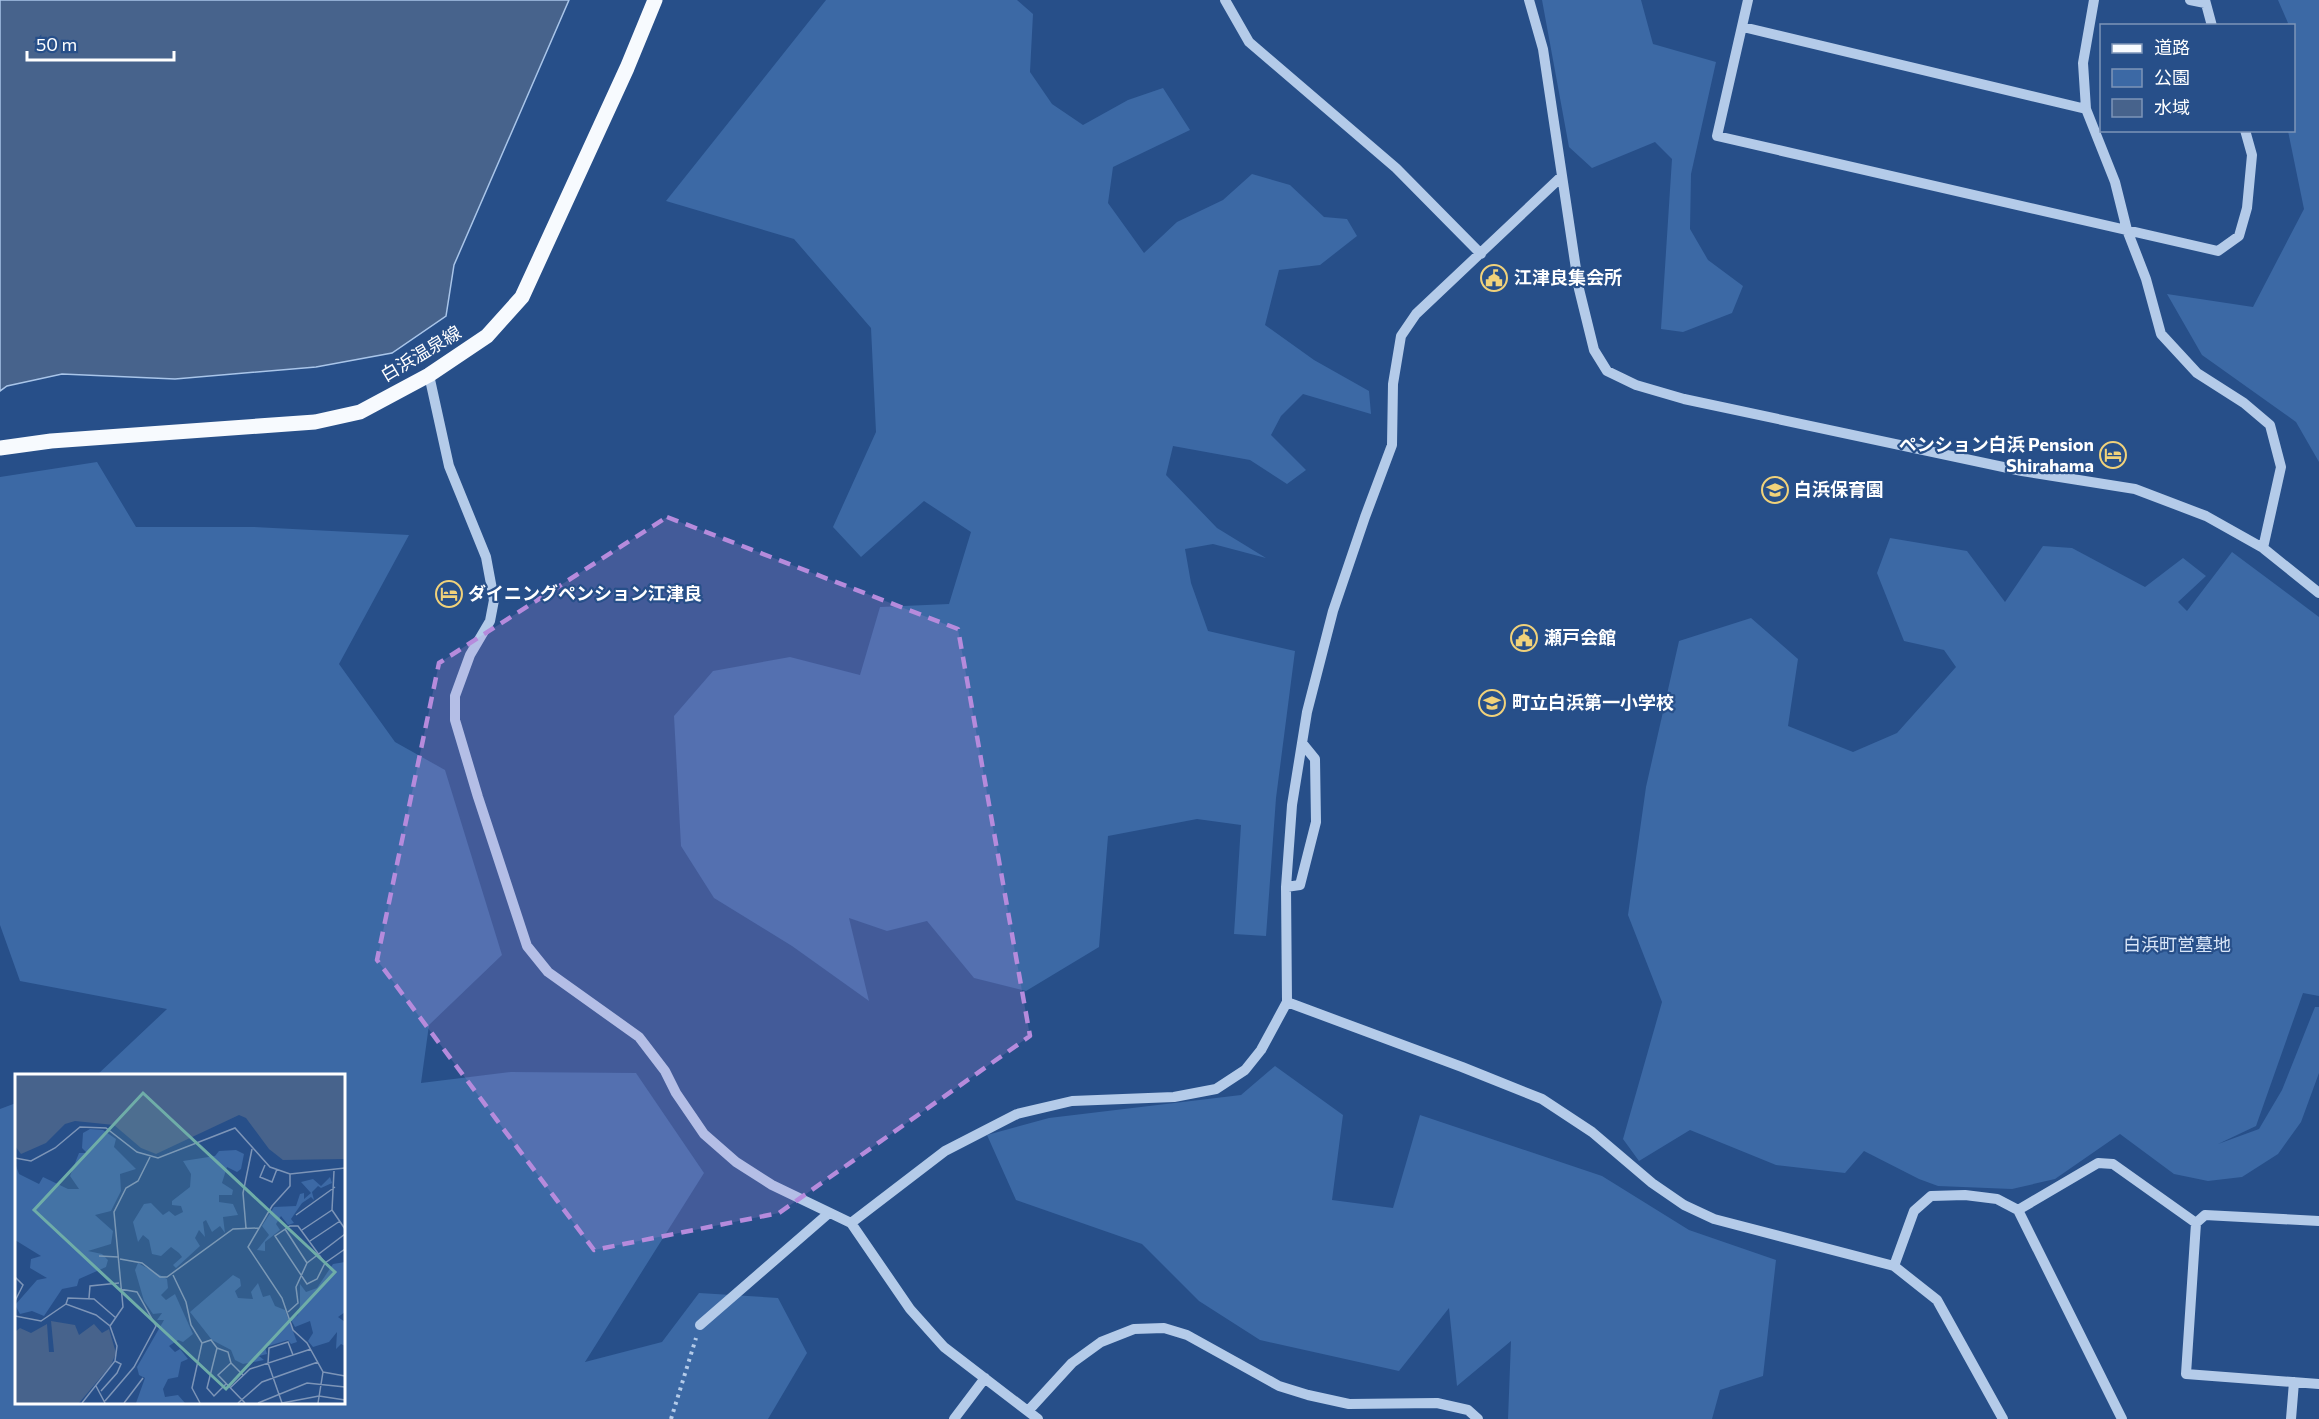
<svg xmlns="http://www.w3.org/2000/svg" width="2319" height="1419" viewBox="0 0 2319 1419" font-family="Commissioner,'Noto Sans JP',sans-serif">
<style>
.green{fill:#3c69a5}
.water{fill:#47638c;stroke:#a9c5e9;stroke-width:1.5}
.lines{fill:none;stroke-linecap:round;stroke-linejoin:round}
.path{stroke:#b4cbe9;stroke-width:4;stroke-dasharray:3 4.5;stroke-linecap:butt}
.minor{stroke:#b4cbe9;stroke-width:10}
.major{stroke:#f7fafe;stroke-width:15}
.marked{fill:#b68bdc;fill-opacity:0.2;stroke:#b68bdc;stroke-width:4.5;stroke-dasharray:12 8;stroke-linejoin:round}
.labels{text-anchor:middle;stroke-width:4.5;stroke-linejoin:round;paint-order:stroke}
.poi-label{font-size:18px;font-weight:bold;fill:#fff;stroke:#274f89;text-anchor:start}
.street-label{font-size:18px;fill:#fff;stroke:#274f89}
.park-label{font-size:18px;fill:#d8e5f7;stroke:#274f89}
.inset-road{fill:none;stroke:#7d95b8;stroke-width:1.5}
.view{fill:#6fada8;fill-opacity:0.15;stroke:#6fada8;stroke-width:3}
.inset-edge{fill:none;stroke:#fff;stroke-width:3}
</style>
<rect width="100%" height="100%" fill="#274f89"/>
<!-- green -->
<path class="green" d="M 826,0 L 1017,0 L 1033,14 L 1030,72 L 1052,104 L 1083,125 L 1128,100 L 1163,88 L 1190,130 L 1113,167 L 1108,203 L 1144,253 L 1177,222 L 1223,200 L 1252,174 L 1290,185 L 1324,217 L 1347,219 L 1357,236 L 1320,265 L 1279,270 L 1265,325 L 1314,360 L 1369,391 L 1371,414 L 1303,394 L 1281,416 L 1271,435 L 1306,470 L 1287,484 L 1250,460 L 1173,446 L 1166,475 L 1217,528 L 1266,558 L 1213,544 L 1185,549 L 1191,583 L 1208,631 L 1295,651 L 1276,798 L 1266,936 L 1234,934 L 1241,825 L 1197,819 L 1108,836 L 1099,947 L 1026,991 L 974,978 L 927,921 L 887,931 L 849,918 L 869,1001 L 792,946 L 714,898 L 681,846 L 674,716 L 713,671 L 790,657 L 860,675 L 880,607 L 949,604 L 971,532 L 924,501 L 861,557 L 833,527 L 876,432 L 871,328 L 794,239 L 666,201 Z
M 1542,0 L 1641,0 L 1653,44 L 1716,62 L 1691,174 L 1690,229 L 1708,260 L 1743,286 L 1732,313 L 1683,332 L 1661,329 L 1672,159 L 1655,142 L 1592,168 L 1569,147 Z
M 2278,0 L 2319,0 L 2319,462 L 2296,422 L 2202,355 L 2167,294 L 2253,307 L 2304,209 L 2288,131 L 2294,130 L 2294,26 L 2287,25 L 2288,23 Z
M 97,462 L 136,527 L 254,527 L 409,535 L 339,664 L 395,742 L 445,770 L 502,955 L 429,1025 L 421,1083 L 511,1072 L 636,1073 L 704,1173 L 585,1362 L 662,1342 L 699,1293 L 778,1298 L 807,1353 L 768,1419 L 0,1419 L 0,1109 L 16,1103 L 16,1402 L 344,1402 L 344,1076 L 97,1075 L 167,1009 L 20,981 L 0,925 L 0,477 Z
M 1890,538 L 1967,551 L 2005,602 L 2043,546 L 2072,548 L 2145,587 L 2183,558 L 2206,576 L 2178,602 L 2187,611 L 2232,552 L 2319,617 L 2319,996 L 2303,993 L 2256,1126 L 2218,1144 L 2259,1129 L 2282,1090 L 2315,1007 L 2319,1007 L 2319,1073 L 2301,1122 L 2278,1154 L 2242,1177 L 2208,1181 L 2174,1174 L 2120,1134 L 2055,1179 L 2012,1189 L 1938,1186 L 1919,1179 L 1864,1151 L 1845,1173 L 1776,1165 L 1690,1130 L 1639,1161 L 1623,1139 L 1662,1002 L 1628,915 L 1646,787 L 1679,641 L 1751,618 L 1798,659 L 1788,726 L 1853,752 L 1897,733 L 1956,667 L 1944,650 L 1904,641 L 1877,573 Z
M 1275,1066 L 1343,1115 L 1332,1200 L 1393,1208 L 1420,1115 L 1602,1176 L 1689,1230 L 1776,1260 L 1763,1376 L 1720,1390 L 1712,1419 L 1508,1419 L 1511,1341 L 1457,1386 L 1449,1308 L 1399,1371 L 1260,1340 L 1199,1301 L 1142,1244 L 1016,1200 L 987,1135 L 1049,1118 L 1241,1095 Z"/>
<!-- water -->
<path class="water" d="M 0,0 L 569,0 L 454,265 L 446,316 L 392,353 L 316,367 L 175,379 L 62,374 L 7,386 L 0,391 Z"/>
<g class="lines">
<!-- path -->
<path class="path" d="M 671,1419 L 696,1338"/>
<!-- minor -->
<path class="minor" d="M 1225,0 L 1249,42 L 1396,168 L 1481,254
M 1529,0 L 1543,49 L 1579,289 L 1594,350 L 1607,371 L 1636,385 L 1684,399 L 2022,471 L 2135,489 L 2206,516 L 2263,548 L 2319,593
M 1748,0 L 1717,136 L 2218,251 L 2239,236 L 2247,208 L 2252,155 L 2245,130
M 2094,0 L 2083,63 L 2086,109 L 2115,182 L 2127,230 L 2146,279 L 2161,334 L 2197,373 L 2244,403 L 2270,425 L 2281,467 L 2263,548
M 2190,0 L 2205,3
M 2205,0 L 2212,26
M 1743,27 L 2086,109
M 429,375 L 449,466 L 486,557 L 494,600 L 490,621 L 470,655 L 455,696 L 455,720 L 478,797 L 527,946 L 548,972 L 639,1037 L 665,1071 L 676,1093 L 704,1134 L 736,1162 L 772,1185 L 851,1223 L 910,1309 L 944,1347 L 1038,1419
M 1286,887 L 1300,885 L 1316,822 L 1315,759 L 1302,743
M 1287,1002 L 1462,1067 L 1542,1099 L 1592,1132 L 1652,1183 L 1684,1205 L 1714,1219 L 1894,1266 L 1937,1300 L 2003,1419
M 2018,1210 L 2098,1163 L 2113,1164 L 2196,1223
M 2319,1221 L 2205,1215 L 2196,1223 L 2186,1374 L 2319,1384
M 851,1223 L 945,1151 L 1017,1114 L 1072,1101 L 1174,1097 L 1216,1089 L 1245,1070 L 1261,1050 L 1287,1002 L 1286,887 L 1292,805 L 1307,712 L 1333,611 L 1365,517 L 1392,445 L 1393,384 L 1401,336 L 1416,314 L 1561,177
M 1894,1266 L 1914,1211 L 1931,1196 L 1965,1195 L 1997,1199 L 2018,1210 L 2122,1419
M 700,1325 L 829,1213
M 1028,1411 L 1072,1363 L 1101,1342 L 1134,1329 L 1164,1328 L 1187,1335 L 1279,1386 L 1308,1395 L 1349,1404 L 1437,1403 L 1468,1410 L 1478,1419
M 954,1419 L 985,1378
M 2291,1419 L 2294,1382"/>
<!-- major -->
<path class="major" d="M 0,448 L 51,441 L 315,422 L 360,412 L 429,375 L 487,336 L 522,297 L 627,68 L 655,0"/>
</g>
<!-- marked area -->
<path class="marked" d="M 667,517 L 958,629 L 1030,1036 L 779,1213 L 594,1250 L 377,960 L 439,663 Z"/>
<!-- icons -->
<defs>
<symbol id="civic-ring" viewBox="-11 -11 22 22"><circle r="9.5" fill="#274f89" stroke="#f1d27a" stroke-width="1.5"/><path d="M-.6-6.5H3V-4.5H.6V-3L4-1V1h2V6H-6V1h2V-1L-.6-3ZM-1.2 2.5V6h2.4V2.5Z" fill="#f1d27a"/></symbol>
<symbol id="hotel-ring" viewBox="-11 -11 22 22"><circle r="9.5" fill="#274f89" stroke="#f1d27a" stroke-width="1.5"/><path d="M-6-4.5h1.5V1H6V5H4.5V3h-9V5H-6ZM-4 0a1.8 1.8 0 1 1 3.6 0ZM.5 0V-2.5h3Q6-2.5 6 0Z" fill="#f1d27a"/></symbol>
<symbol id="school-ring" viewBox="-11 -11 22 22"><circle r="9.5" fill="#274f89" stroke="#f1d27a" stroke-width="1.5"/><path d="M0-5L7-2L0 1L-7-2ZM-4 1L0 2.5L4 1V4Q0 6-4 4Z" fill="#f1d27a"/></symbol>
</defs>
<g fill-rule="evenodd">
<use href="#civic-ring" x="1479" y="263" width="30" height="30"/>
<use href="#hotel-ring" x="2098" y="440" width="30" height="30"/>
<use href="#school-ring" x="1760" y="475" width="30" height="30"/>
<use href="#hotel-ring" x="434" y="579" width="30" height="30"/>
<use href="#civic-ring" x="1509" y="623" width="30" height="30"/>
<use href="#school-ring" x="1477" y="688" width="30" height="30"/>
</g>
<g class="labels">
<!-- poi labels -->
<g class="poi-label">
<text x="1514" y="284">江津良集会所</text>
<text x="2094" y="451" text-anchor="end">ペンション白浜 Pension<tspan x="2094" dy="21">Shirahama</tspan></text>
<text x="1794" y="496">白浜保育園</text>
<text x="468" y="600">ダイニングペンション江津良</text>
<text x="1544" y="644">瀬戸会館</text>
<text x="1512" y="709">町立白浜第一小学校</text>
</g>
<!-- street labels -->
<g class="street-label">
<text transform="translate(421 354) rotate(-31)" y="6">白浜温泉線</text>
</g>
<!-- park labels -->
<g class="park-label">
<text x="2177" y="951">白浜町営墓地</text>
</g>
</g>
<!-- overview -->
<g transform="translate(15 1074)">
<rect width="330" height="330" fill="#274f89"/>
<path d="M 75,55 L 88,56 L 101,65 L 99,73 L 121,95 L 105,100 L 106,117 L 96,137 L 80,141 L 98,157 L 96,170 L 73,177 L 87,180 L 93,186 L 91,193 L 64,205 L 62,212 L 47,215 L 29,242 L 17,237 L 5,240 L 0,231 L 22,206 L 32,204 L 15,194 L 16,185 L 26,182 L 0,166 L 0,89 L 4,100 L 24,110 L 28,103 L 53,115 L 64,115 L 55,102 L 64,79 L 72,79 L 67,74 L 68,59 ZM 221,76 L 229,80 L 226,95 L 222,98 L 212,93 L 207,109 L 218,116 L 217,121 L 204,121 L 204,128 L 218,130 L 223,141 L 208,143 L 210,159 L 205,152 L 197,158 L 191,146 L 188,148 L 190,163 L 184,156 L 180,164 L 185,172 L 161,194 L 158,191 L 167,183 L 164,179 L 156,173 L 146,182 L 137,180 L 134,166 L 128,161 L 123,168 L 118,148 L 129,130 L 136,129 L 148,141 L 154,137 L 160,142 L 168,138 L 166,132 L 157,131 L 157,127 L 175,113 L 176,100 L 168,87 L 200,82 L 204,77 ZM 315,103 L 317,109 L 306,114 L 303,112 L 297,118 L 299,126 L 296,123 L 287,129 L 276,145 L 279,149 L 273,151 L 266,142 L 261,150 L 265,156 L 250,168 L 250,177 L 242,176 L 254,161 L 247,152 L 259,133 L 281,132 L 285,120 L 289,119 L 289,125 L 296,119 L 286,108 L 298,105 L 306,112 ZM 330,188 L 330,238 L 323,243 L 330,248 L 330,272 L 326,270 L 321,275 L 322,258 L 314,268 L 298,273 L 293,267 L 298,259 L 295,247 L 280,253 L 276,246 L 283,241 L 285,231 L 285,210 L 291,218 L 302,214 L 318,190 ZM 123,189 L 152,205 L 153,214 L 146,221 L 151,226 L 160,220 L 178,260 L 168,268 L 163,266 L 154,272 L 160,278 L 165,275 L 173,285 L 166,288 L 163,303 L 153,305 L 148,315 L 150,323 L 163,321 L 170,329 L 121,329 L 130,304 L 124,301 L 122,293 L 149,246 L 142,246 L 147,239 L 138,240 L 129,227 L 120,196 ZM 218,201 L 225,205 L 226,212 L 220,217 L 223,224 L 238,225 L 236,218 L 243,209 L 248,223 L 255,221 L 260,232 L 270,236 L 282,268 L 276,270 L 273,266 L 250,273 L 252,280 L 244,282 L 249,286 L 228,290 L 220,286 L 216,276 L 197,266 L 175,238 Z" fill="#3c69a5"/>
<path d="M 0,1 L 330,1 L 330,85 L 268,86 L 254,75 L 231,44 L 224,41 L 141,80 L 126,74 L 99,51 L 60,47 L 50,50 L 31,69 L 6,80 L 0,72 ZM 36,247 L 60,251 L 64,261 L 79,250 L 87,259 L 94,255 L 101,279 L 96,291 L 64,329 L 0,329 L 0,258 L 5,254 L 16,259 L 32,250 L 34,278 L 39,278 Z" fill="#47638c"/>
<path class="inset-road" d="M 0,84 L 16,87 L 40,74 L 65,53 L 91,54 L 122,78 L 143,84 L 220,54 L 255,93 L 275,100 L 330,94M 250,91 L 245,103 L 257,108 L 262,95M 319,97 L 317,136 L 330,155M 275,100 L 275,112 L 257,132 L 233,173 L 267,224 L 278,256 L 292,269 L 308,298 L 303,329M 281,141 L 320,113M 231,154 L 228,119 L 237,75M 270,155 L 292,189M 287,156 L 317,136M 295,167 L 325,147M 84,182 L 103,183M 105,185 L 127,189 L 145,203 L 152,203 L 218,155 L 244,154M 310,189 L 283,152 L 275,152 L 260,162 L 292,210 L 302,205 L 310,189 L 330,175M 158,201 L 171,228 L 176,251 L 187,269 L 177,314 L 185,329M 0,203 L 8,211 L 0,227M 74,224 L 75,212 L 104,209M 51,230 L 53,224 L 79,225 L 101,244M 273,238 L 283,229 L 281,213 L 292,189 L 330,160M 0,242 L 26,247 L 51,230 L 81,241 L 95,252 L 102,272 L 100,287 L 67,329M 95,252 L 108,233 L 99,138 L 111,114 L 123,107 L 135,83M 187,269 L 196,266 L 202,274 L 192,314 L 199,322 L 211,310M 202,274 L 213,278 L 216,289M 308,298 L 330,302M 228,301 L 216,289 L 203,301 L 230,329M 81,312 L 90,329M 215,314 L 235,295 L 296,275M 86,317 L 102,299 L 106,290 L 100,287M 90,327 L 119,293 L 141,252 L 122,218 L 105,215M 109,329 L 128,304M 223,329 L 247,308 L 303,288M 243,329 L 292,309 L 330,313M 267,329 L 253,289 L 254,274 L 273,268 L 278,281M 267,329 L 304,322 L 330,326"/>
<path class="view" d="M 128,19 L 320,198 L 211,315 L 19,136 Z"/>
<rect width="330" height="330" class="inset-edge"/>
</g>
<!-- legend -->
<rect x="2100" y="24" width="195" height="108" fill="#274f89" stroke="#7d95b8" stroke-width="1.5"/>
<rect x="2112" y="44" width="30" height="9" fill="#f7fafe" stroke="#7d95b8" stroke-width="1.5"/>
<text x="2154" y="54" font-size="18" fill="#ffffff">道路</text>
<rect x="2112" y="69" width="30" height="18" fill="#3c69a5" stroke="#7d95b8" stroke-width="1.5"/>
<text x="2154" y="84" font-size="18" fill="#ffffff">公園</text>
<rect x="2112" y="99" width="30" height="18" fill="#47638c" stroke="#7d95b8" stroke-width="1.5"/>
<text x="2154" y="114" font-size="18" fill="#ffffff">水域</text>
<!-- scale -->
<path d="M27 51v9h147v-9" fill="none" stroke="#ffffff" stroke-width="3"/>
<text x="36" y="51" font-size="18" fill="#ffffff" stroke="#274f89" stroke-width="4.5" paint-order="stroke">50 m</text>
</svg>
